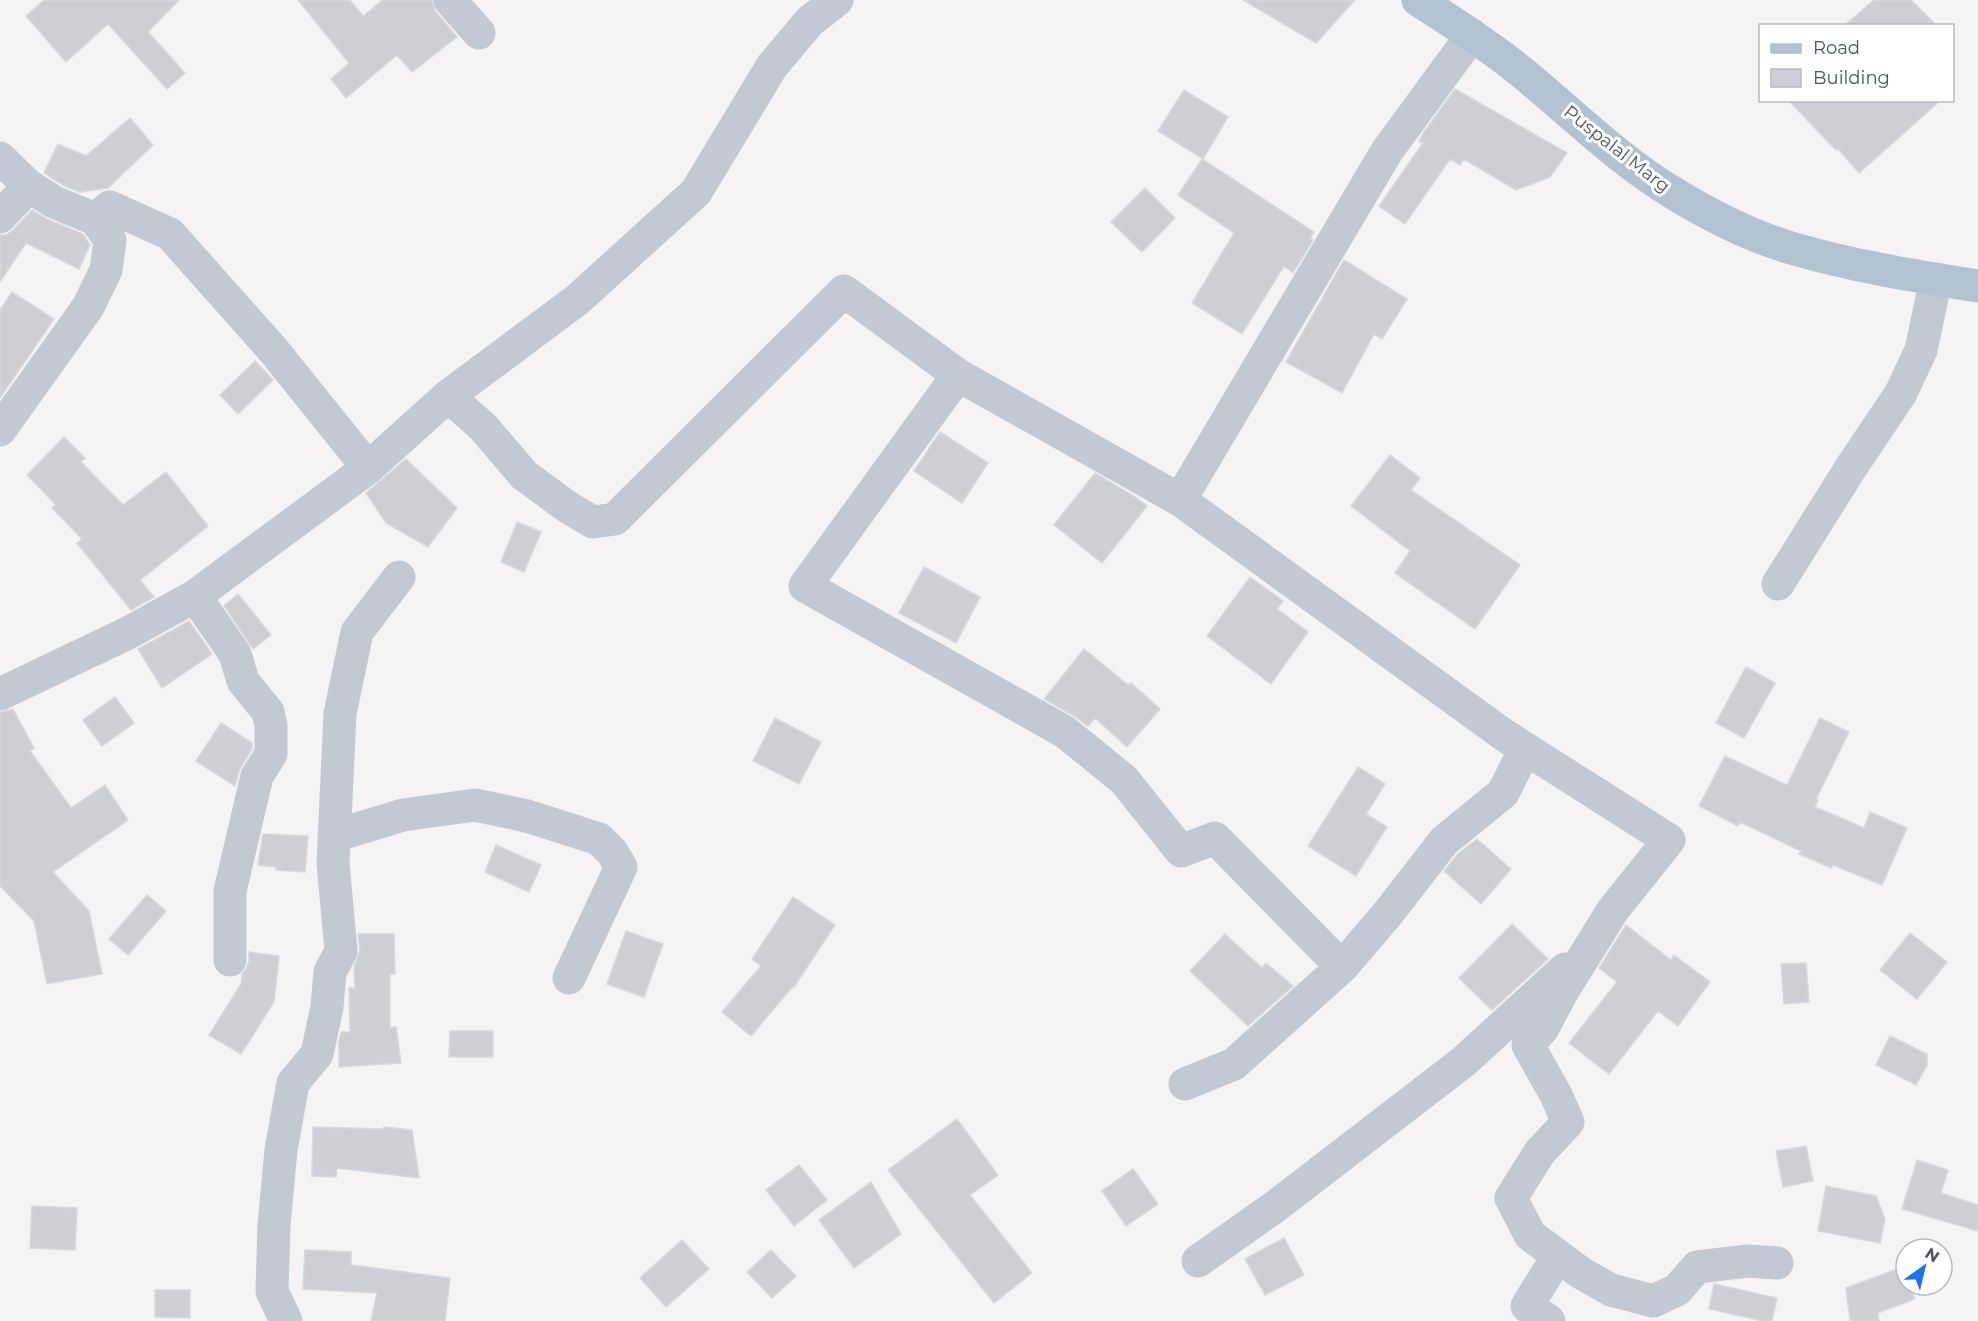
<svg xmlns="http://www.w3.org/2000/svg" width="1978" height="1321" viewBox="0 0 1978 1321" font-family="Montserrat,sans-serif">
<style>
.building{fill:#cdcfd5;stroke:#d7d9de;stroke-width:1.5}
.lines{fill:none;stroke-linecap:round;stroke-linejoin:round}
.street{stroke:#c1cad2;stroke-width:33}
.primary{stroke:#b3c2d1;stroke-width:33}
.labels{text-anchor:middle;stroke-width:6;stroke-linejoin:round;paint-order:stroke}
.street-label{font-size:18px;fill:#4a5661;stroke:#fff}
</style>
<rect width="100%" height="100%" fill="#f5f3f3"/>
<!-- building -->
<path class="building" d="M 44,0 L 179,0 L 148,32 L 185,73 L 167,89 L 108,24 L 66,62 L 26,16 Z
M 298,0 L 350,0 L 363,16 L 383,0 L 432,0 L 436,12 L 457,37 L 412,72 L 397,55 L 346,98 L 331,79 L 349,63 Z
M 1243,0 L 1355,0 L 1316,43 Z
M 1874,0 L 1911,0 L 1937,26 L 1844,26 Z
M 1455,89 L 1567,153 L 1550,177 L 1516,190 L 1464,159 L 1460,165 L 1450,159 L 1405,224 L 1379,206 L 1423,143 L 1419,141 L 1424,132 Z
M 1184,90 L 1228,117 L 1203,159 L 1158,131 Z
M 1788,100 L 1941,100 L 1859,173 L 1838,149 L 1836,150 Z
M 130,118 L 153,145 L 108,188 L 79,192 L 63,185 L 44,173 L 58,144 L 86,156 Z
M 1202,159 L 1314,232 L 1310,238 L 1313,240 L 1293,273 L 1284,266 L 1242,334 L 1192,303 L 1234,233 L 1178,195 Z
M 1145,188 L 1175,218 L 1142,252 L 1111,222 Z
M 32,210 L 47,219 L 83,234 L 90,245 L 79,269 L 26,243 L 0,282 L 0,235 L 6,235 L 13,230 Z
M 1344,260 L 1407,299 L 1382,339 L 1374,334 L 1342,393 L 1286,362 Z
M 12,292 L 54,319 L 0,398 L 0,310 Z
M 255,361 L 273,380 L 238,414 L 220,395 Z
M 940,432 L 988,463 L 962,503 L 914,471 Z
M 64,437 L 85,458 L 81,462 L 123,505 L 166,472 L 208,526 L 140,580 L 154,597 L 131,610 L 77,543 L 82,539 L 52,508 L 56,505 L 27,475 Z
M 1390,455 L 1420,478 L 1411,490 L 1520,565 L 1475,629 L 1395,573 L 1410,551 L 1351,506 Z
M 406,459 L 457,508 L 428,547 L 386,523 L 366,493 Z
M 1095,473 L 1134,496 L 1147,506 L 1102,563 L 1054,525 Z
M 517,522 L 541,532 L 524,572 L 501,562 Z
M 924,567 L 980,597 L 956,643 L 899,613 Z
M 1250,577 L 1283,601 L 1277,609 L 1308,632 L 1271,684 L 1207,636 Z
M 238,594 L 271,635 L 253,649 L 224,606 Z
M 189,621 L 212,654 L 162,688 L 138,649 Z
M 1084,649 L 1128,685 L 1131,683 L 1160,709 L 1127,747 L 1095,718 L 1088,726 L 1074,716 L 1044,699 Z
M 1746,667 L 1775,683 L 1744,738 L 1716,723 Z
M 115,697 L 134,723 L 102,746 L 83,720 Z
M 13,709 L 34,748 L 30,751 L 71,808 L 105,785 L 128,820 L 53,872 L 89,911 L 102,974 L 47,984 L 34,921 L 0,886 L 0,712 Z
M 775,718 L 821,742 L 799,784 L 753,761 Z
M 1820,718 L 1849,732 L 1816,799 L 1818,800 L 1815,807 L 1864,828 L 1870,812 L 1907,828 L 1882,885 L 1833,865 L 1831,868 L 1799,854 L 1801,851 L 1740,822 L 1738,826 L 1699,806 L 1725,756 L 1787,785 Z
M 221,723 L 252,743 L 252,749 L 239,771 L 235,786 L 196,761 Z
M 1358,767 L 1385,784 L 1366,814 L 1387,827 L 1356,876 L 1308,846 Z
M 263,834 L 308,836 L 305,872 L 276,870 L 276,867 L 258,865 Z
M 1477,839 L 1511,869 L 1481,904 L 1444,871 L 1458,854 Z
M 496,845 L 541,865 L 529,892 L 485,872 Z
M 147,895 L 166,911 L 128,955 L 109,939 Z
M 793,897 L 835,925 L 794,987 L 793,986 L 751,1036 L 722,1012 L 761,966 L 752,959 Z
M 1512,924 L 1548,959 L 1492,1010 L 1459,978 Z
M 1626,925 L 1671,960 L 1674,955 L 1710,982 L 1678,1026 L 1658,1011 L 1609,1074 L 1569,1043 L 1617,982 L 1599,968 Z
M 626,931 L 663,944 L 644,997 L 607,984 Z
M 1910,933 L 1947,962 L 1917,999 L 1880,970 Z
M 358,934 L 394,934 L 395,974 L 390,974 L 390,1028 L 396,1027 L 401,1063 L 339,1067 L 339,1042 L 341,1032 L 350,1032 L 349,988 L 355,988 L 354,966 L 360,950 Z
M 1225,934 L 1262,968 L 1266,963 L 1293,986 L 1248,1026 L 1190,971 Z
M 249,952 L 279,956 L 274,1002 L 241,1054 L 209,1035 L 241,984 L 242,974 L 246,969 L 249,961 Z
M 1806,963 L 1809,1002 L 1784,1004 L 1781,964 Z
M 450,1031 L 493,1031 L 493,1057 L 449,1057 Z
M 1890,1036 L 1927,1054 L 1927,1065 L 1916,1085 L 1876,1065 Z
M 957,1119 L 998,1175 L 970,1195 L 1032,1273 L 994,1303 L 888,1170 Z
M 313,1127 L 384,1129 L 384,1127 L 412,1130 L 419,1178 L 337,1168 L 336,1177 L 312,1176 Z
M 1806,1146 L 1813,1181 L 1783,1187 L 1776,1151 Z
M 1917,1160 L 1948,1170 L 1941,1193 L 1978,1205 L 1978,1231 L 1902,1209 Z
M 799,1165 L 827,1200 L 794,1226 L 766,1190 Z
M 1133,1169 L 1158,1204 L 1126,1226 L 1102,1191 Z
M 871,1182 L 901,1234 L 854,1268 L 819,1220 Z
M 1826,1186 L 1876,1196 L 1885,1219 L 1880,1243 L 1818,1231 Z
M 32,1206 L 77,1208 L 75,1250 L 30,1248 Z
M 1284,1238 L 1304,1275 L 1265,1295 L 1245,1259 Z
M 682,1240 L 709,1269 L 666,1307 L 640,1278 Z
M 305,1250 L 351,1252 L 351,1265 L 450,1278 L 445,1321 L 371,1321 L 377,1293 L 303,1289 Z
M 771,1250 L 796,1276 L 772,1298 L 747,1272 Z
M 1903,1267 L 1906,1275 L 1906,1285 L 1910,1285 L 1915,1299 L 1878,1313 L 1879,1321 L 1850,1321 L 1846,1288 Z
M 1714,1284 L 1777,1298 L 1772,1321 L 1763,1321 L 1709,1309 Z
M 155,1290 L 190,1290 L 190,1318 L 155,1317 Z"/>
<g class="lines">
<!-- street -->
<path class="street" d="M 450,0 L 479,33
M 0,158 L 29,186 L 54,202 L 95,219 L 110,207 L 170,234 L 274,351 L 368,468
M 0,217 L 29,186
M 958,375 L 805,586 L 1065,732 L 1124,780 L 1181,851 L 1215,838 L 1342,967 L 1389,912 L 1444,841 L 1503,793 L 1525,749
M 448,396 L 483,427 L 524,475 L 569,508 L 593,522 L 615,519 L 844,291 L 958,375 L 1180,500 L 1504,735 L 1669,840 L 1613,910 L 1562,992 L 1543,1028 L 1528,1045 L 1556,1095 L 1568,1122 L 1540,1152 L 1511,1198 L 1530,1235 L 1581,1273 L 1611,1290 L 1653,1301 L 1677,1290 L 1697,1267 L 1748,1261 L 1777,1263
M 0,430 L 88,307 L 106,270 L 110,240 L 95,219
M 1180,500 L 1387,151 L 1472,35
M 1778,584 L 1850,469 L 1901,393 L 1921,350 L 1936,279
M 195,596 L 235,654 L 243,681 L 268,712 L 271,726 L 271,754 L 257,776 L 230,891 L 230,960
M 0,694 L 128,633 L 195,596 L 368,468 L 448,396 L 577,300 L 696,192 L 772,66 L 810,21 L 837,0
M 334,836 L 403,815 L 475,805 L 527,816 L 599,839 L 612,852 L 621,867 L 569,978
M 1185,1084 L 1234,1064 L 1342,967
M 1198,1261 L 1276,1206 L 1463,1062 L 1565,969
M 286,1321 L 272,1291 L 274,1225 L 281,1150 L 293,1083 L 317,1054 L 327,1007 L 330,972 L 341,951 L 333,863 L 340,714 L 357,632 L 399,577
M 1549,1321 L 1527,1306 L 1558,1256"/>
<!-- primary -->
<path class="primary" d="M 1418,0 C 1452,22 1487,44 1519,70 C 1571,112 1618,160 1675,194 C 1711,216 1751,236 1791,248 C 1852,266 1915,276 1978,286"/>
</g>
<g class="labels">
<!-- street labels -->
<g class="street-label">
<text transform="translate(1617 149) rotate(38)" y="6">Puspalal Marg</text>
</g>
</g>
<!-- legend -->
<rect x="1759" y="24" width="195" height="78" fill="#ffffff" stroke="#b7bbc0" stroke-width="1.5"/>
<rect x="1771" y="44" width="30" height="9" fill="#b3c2d1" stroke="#b7bbc0" stroke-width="1.5"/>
<text x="1813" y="54" font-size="18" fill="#4a5661">Road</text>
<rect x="1771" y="69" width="30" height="18" fill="#cdcfd5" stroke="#b7bbc0" stroke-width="1.5"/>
<text x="1813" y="84" font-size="18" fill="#4a5661">Building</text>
<!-- north arrow -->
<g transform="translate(1924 1267) rotate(34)"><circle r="28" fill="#ffffff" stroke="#b7bbc0" stroke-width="1.5"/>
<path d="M0-4.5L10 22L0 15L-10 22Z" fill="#1a73e8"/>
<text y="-9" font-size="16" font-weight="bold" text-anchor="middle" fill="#4a5661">N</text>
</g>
</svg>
